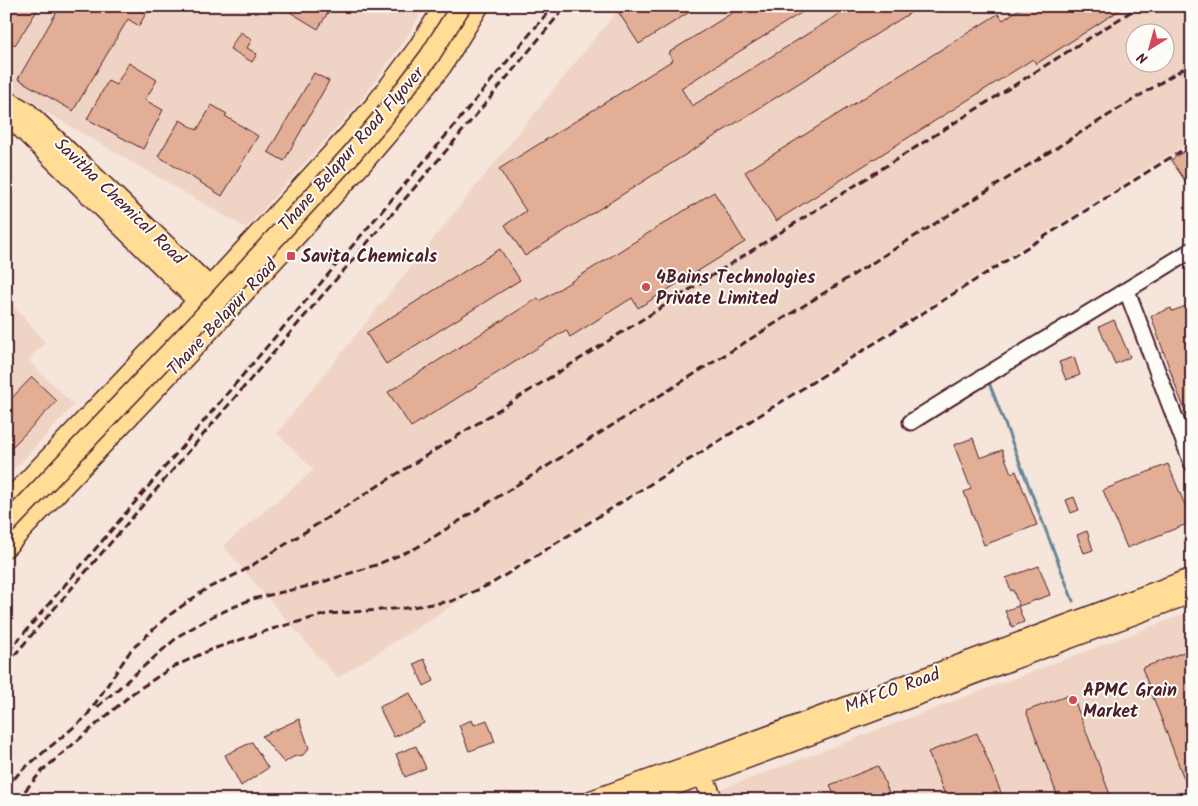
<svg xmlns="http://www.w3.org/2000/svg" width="1198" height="806" viewBox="0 0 1198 806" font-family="Kalam,sans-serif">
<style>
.built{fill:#efd4c5;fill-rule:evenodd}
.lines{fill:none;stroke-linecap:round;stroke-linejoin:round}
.stream{stroke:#698696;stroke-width:3}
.building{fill:#e2ae95;stroke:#4a1f2b}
.minor-casing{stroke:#4a1f2b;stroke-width:19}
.major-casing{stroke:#4a1f2b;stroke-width:22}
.minor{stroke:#fdfcf7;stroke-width:15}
.major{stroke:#ffdd96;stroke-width:19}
.rail{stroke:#4a1f2b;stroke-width:3;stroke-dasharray:8 4;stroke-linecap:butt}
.major-bridge-casing{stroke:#4a1f2b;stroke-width:22;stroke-linecap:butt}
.major-bridge{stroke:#ffdd96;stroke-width:19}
.poi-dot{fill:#d1495b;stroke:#fdfcf7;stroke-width:2}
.labels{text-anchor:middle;stroke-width:4;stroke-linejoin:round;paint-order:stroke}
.street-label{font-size:18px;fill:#4a1f2b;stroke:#fdfcf7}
.poi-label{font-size:18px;font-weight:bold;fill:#4a1f2b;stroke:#fdfcf7;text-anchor:start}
</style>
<rect width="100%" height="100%" fill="#f5e5da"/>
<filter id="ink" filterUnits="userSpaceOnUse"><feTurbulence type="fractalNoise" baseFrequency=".02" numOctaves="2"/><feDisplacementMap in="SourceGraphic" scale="10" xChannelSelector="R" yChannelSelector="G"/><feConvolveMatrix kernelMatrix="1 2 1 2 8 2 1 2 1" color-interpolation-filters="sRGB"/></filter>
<g filter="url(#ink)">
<!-- built -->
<path class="built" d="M 6,6 L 425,6 L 407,37 L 359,103 L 246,228 L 6,89 Z
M 621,6 L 1192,6 L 1192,141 L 337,678 L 223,546 L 314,470 L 277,433 ZM 1136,32 L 1166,32 L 1166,62 L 1136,62 Z
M 6,297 L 45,342 L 28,361 L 74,405 L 6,478 Z
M 1192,611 L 1192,800 L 723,800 L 719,790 Z"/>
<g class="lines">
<!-- stream -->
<path class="stream" d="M 990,385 L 1073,601"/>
</g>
<!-- building -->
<path class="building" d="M 6,6 L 40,6 L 15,45 L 6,39 Z
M 60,6 L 150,6 L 139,26 L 128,19 L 73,111 L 18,79 Z
M 280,6 L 332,6 L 318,29 Z
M 630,6 L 699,6 L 639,44 L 619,13 Z
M 743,6 L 812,6 L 681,88 L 692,106 L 852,6 L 921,6 L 525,256 L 505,225 L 526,211 L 499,169 L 673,60 L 668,53 Z
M 1024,6 L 1126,6 L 1036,64 L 1033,59 L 776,221 L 745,172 L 998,14 L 1003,20 Z
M 240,32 L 252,39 L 247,48 L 257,54 L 252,62 L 230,49 Z
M 129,63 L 157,80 L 145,100 L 163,110 L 143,149 L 87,119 L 108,81 L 116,85 Z
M 314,73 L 329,81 L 284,161 L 268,152 Z
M 212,105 L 227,114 L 225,116 L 258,136 L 222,196 L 158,156 L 180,120 L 197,130 Z
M 1192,146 L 1192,191 L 1171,160 Z
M 714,192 L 745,242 L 638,308 L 632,298 L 570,337 L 566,330 L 411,427 L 388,392 L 538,298 L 540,301 Z
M 500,249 L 520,280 L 386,364 L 366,333 Z
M 1192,304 L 1192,340 L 1185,342 L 1192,363 L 1191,426 L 1177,390 L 1151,316 L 1171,308 L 1172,311 Z
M 1114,320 L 1130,357 L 1115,364 L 1099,327 Z
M 1074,357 L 1080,375 L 1066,380 L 1059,362 Z
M 32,377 L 57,401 L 11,448 L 6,444 L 6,404 Z
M 973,438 L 980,458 L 1002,450 L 1011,473 L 1016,471 L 1037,525 L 984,545 L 964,492 L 971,489 L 954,445 Z
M 1168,464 L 1192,522 L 1127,548 L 1103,490 Z
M 1074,497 L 1079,510 L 1071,513 L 1066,500 Z
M 1087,531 L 1093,550 L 1084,553 L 1077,535 Z
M 1039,566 L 1050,595 L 1019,606 L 1013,590 L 1011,591 L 1006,578 Z
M 1018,606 L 1024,622 L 1012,627 L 1005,611 Z
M 1192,649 L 1192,797 L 1191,797 L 1142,668 Z
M 424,659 L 434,681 L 424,686 L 414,664 Z
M 410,693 L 424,723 L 394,737 L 379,707 Z
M 1072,694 L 1112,800 L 1059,800 L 1026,711 Z
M 299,719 L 309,748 L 303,755 L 293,757 L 284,763 L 262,736 Z
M 472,720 L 474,725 L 487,720 L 495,742 L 469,751 L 459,725 Z
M 977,733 L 1004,800 L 947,800 L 928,752 Z
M 252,742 L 268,768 L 241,786 L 225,755 Z
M 416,746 L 426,768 L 405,777 L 396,754 Z
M 878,766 L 892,800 L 836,800 L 830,785 Z"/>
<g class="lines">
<defs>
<path id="minor" d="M 1127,291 L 1192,463
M 911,422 C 1004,363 1099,308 1192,250"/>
<path id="major" d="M 6,100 L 28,113 L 218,295
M 6,119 L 19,126 L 205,308
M 6,503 L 188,311 L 339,146 L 374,106 L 417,49 L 444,6
M 6,547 L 190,352 L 361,165 L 397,123 L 442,66 L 479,6
M 698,764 L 713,800
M 592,800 L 685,767 L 1192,578
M 635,800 L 1192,593"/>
</defs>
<!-- minor casing -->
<use href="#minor" class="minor-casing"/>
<!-- major casing -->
<use href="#major" class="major-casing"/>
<!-- minor -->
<use href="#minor" class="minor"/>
<!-- major -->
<use href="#major" class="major"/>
<!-- rail -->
<path class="rail" d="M 8,652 L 443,139 L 553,6
M 6,665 L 451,145 L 566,6
M 97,707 L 180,635 L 213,616 L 252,599 L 313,585 L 376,565 L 416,548 L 1192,63
M 6,788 L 21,771 L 86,717 L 131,650 L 168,616 L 206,589 L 243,571 L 1140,6
M 17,800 L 42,771 L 133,693 L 171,668 L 210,650 L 272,629 L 327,614 L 406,608 L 452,601 L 491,584 L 1192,144"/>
<defs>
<path id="major-bridge" d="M 6,525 L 203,317 L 350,156 L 385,115 L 429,57 L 461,6"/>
</defs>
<!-- major-bridge casing -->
<use href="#major-bridge" class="major-bridge-casing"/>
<!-- major-bridge -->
<use href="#major-bridge" class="major-bridge"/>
</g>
</g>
<!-- markers -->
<g class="poi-dot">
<rect x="286" y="251" width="10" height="10" rx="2.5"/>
<circle cx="646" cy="287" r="5"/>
<circle cx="1073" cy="700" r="5"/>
</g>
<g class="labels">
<!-- street labels -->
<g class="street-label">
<text transform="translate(351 149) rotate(-49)" y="6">Thane Belapur Road Flyover</text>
<text transform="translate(120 201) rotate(44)" y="6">Savitha Chemical Road</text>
<text transform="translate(222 317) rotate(-47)" y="6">Thane Belapur Road</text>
<text transform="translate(892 690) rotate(-20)" y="6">MAFCO Road</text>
</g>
<!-- poi labels -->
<g class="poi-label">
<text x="301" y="262">Savita Chemicals</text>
<text x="656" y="283">4Bains Technologies<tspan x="656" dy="21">Private Limited</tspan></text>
<text x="1083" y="696">APMC Grain<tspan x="1083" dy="21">Market</tspan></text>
</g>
</g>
<!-- margin -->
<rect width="1198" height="806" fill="none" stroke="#fdfcf7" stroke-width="25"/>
<rect x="12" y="12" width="1173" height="781" fill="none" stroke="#4a1f2b" stroke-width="2" filter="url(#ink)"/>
<!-- north arrow -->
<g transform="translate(1150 48) rotate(217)"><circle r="24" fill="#fdfcf7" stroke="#b5a4a5"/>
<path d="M0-4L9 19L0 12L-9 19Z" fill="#d1495b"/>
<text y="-8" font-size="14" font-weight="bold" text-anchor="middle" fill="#4a1f2b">N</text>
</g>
</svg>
